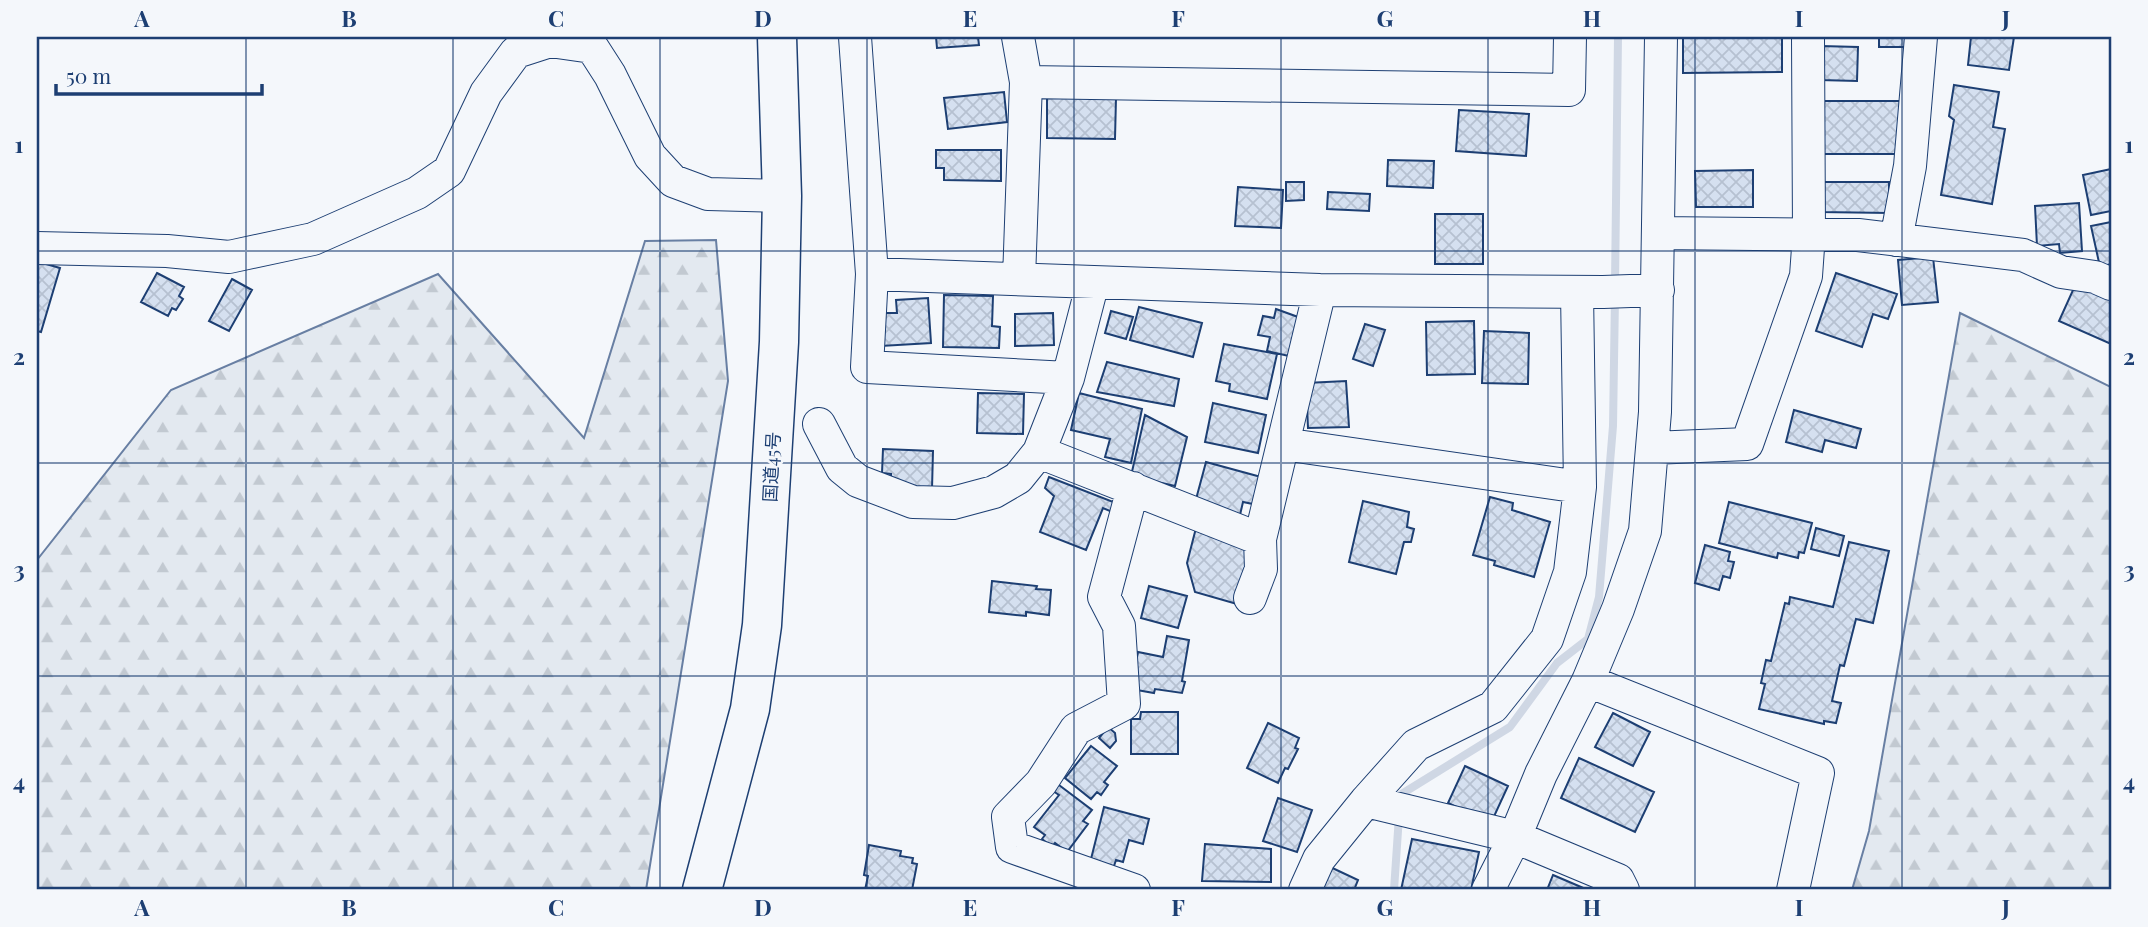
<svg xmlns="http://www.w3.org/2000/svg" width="2148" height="927" viewBox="0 0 2148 927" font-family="'Playfair Display','Noto Sans JP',serif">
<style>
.forest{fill:url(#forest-firs);stroke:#687fa3;stroke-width:2}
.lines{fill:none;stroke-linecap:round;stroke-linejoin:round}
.stream{stroke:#cfd7e4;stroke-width:8}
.building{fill:url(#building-cross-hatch);stroke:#1d3f73;stroke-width:2}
.minor-casing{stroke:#1d3f73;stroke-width:34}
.highway-casing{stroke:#1d3f73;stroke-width:41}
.minor{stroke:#f4f7fb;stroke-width:32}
.highway{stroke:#f4f7fb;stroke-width:38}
.grid{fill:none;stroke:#1d3f73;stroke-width:2;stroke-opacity:0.55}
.labels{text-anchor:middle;stroke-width:5;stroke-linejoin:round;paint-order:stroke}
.street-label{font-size:18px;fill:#1d3f73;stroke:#f4f7fb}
.neatline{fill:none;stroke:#1d3f73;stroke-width:2.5}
.grid-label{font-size:23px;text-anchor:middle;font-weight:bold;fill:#1d3f73}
</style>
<defs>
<pattern id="forest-firs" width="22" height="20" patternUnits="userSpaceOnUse" patternTransform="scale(1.75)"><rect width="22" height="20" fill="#e3e9f0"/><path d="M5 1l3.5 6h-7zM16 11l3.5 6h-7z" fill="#c2c9d1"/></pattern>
<pattern id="building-cross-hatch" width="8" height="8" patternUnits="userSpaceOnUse" patternTransform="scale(1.75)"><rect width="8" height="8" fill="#d5e0f0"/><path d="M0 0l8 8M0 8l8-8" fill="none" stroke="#b6c1d1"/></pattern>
</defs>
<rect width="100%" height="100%" fill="#f4f7fb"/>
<!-- forest -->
<path class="forest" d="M 716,240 L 728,381 L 646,890 L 37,890 L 37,560 L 171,390 L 438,274 L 584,438 L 645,241 Z
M 1960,313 L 2111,387 L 2111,890 L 1852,890 L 1869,831 Z"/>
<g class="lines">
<!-- stream -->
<path class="stream" d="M 1615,284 L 1618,37
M 1400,800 L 1400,795 L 1510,727 L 1557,663 L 1588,639 L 1599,597 L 1613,426 L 1615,297
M 1394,890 L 1399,816"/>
</g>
<!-- building -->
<path class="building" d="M 936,37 L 978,37 L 979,45 L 937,48 Z
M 1683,37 L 1782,37 L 1782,72 L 1683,73 Z
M 1879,37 L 1905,37 L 1905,47 L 1879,47 Z
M 1971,37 L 2014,37 L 2009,70 L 1968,65 Z
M 1821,46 L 1858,47 L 1857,81 L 1820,80 Z
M 1954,85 L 1999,92 L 1993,127 L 2005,129 L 1992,204 L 1941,195 L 1954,120 L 1949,116 Z
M 1004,92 L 1007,122 L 948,129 L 944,98 Z
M 1047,97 L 1116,98 L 1115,139 L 1047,138 Z
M 1816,101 L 1900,101 L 1899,154 L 1816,154 Z
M 1459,110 L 1529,114 L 1526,156 L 1456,151 Z
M 936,150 L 1001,150 L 1001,181 L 944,180 L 944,168 L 936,168 Z
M 1388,160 L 1434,161 L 1433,188 L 1387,186 Z
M 2111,169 L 2111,211 L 2091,215 L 2083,175 Z
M 1753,170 L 1753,207 L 1696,207 L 1695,171 Z
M 1286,182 L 1304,182 L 1304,200 L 1286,201 Z
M 1819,182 L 1889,182 L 1889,213 L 1819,212 Z
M 1238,187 L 1283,190 L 1281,228 L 1235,226 Z
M 1328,192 L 1370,194 L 1369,211 L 1327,209 Z
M 2079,203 L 2082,251 L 2060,253 L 2059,244 L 2037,246 L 2035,206 Z
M 1435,214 L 1483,214 L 1483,264 L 1435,264 Z
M 2111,222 L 2111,264 L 2100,267 L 2091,226 Z
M 1933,257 L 1938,302 L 1902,305 L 1898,260 Z
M 39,262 L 60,268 L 41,332 L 37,331 L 37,269 Z
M 157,273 L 184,287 L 179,296 L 183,299 L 176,310 L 172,308 L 168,316 L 141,302 Z
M 1836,273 L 1897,294 L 1888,319 L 1873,314 L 1862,347 L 1816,331 Z
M 232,279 L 252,290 L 229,331 L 209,321 Z
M 2078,279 L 2111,294 L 2111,344 L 2059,321 Z
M 944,295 L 993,296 L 992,326 L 1000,327 L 999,348 L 943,347 Z
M 928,298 L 931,343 L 881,346 L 879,313 L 897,313 L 896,300 Z
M 1139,307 L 1202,323 L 1193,357 L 1130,340 Z
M 1276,309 L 1298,317 L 1289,356 L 1267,351 L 1270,337 L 1258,335 L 1263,316 L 1274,318 Z
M 1111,311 L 1133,317 L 1126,339 L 1105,333 Z
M 1053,313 L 1054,345 L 1015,346 L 1015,314 Z
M 1474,321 L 1475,374 L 1427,375 L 1426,322 Z
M 1365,324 L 1385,330 L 1373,366 L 1353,359 Z
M 1484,331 L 1529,333 L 1528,384 L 1482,383 Z
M 1224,344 L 1277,354 L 1267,399 L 1229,391 L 1230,384 L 1216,381 Z
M 1107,362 L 1179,379 L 1174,406 L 1097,392 Z
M 1346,381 L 1349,427 L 1308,428 L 1306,383 Z
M 978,393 L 1024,394 L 1023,434 L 977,433 Z
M 1079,393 L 1142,409 L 1131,463 L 1105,457 L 1110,439 L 1071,430 Z
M 1213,403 L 1266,415 L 1258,453 L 1205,442 Z
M 1794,410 L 1861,429 L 1856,448 L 1825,440 L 1822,452 L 1786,442 Z
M 1145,415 L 1187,437 L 1175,486 L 1131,476 Z
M 883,449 L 933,451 L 932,489 L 891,487 L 891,474 L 882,473 Z
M 1206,462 L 1261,477 L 1253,504 L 1243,502 L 1240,515 L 1195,503 Z
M 1049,477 L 1121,505 L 1117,514 L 1103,508 L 1086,550 L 1040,532 L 1054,496 L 1045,488 Z
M 1490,497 L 1513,503 L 1512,510 L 1550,522 L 1534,577 L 1494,565 L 1495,561 L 1473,555 Z
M 1363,501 L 1409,512 L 1407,527 L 1414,529 L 1411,542 L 1404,542 L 1396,574 L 1349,562 Z
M 1729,502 L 1812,523 L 1804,553 L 1799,552 L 1798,558 L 1778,553 L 1777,558 L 1719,543 Z
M 1196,528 L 1255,545 L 1237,604 L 1195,592 L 1187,563 Z
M 1816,528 L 1844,536 L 1839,556 L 1811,549 Z
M 1849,542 L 1889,551 L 1873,623 L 1856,619 L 1844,666 L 1840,665 L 1832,701 L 1841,703 L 1836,723 L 1824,721 L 1824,724 L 1759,709 L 1765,684 L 1761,683 L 1766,660 L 1771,661 L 1785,603 L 1789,604 L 1790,597 L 1833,607 Z
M 1705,545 L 1730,552 L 1728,561 L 1734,562 L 1730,578 L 1723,576 L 1719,590 L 1695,583 Z
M 992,581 L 1037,586 L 1036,589 L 1051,590 L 1049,615 L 1026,612 L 1026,616 L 989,612 Z
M 1149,586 L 1187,596 L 1178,628 L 1141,618 Z
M 1167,636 L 1189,640 L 1182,681 L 1185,682 L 1182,693 L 1155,689 L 1154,693 L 1131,689 L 1138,652 L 1163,657 Z
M 1141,712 L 1178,712 L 1178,754 L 1131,754 L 1131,719 L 1140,719 Z
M 1613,713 L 1650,732 L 1633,766 L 1595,747 Z
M 1268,723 L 1299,738 L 1295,748 L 1298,749 L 1288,769 L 1285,768 L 1278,783 L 1247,768 Z
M 1108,727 L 1115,733 L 1116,741 L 1110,748 L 1099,738 Z
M 1091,746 L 1117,766 L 1104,782 L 1108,785 L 1101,795 L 1097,792 L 1091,799 L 1065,778 Z
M 1579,758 L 1654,792 L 1635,832 L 1561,798 Z
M 1465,766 L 1508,786 L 1491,823 L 1448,803 Z
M 1055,782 L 1092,810 L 1083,821 L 1088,824 L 1067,852 L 1055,843 L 1052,847 L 1042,839 L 1045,835 L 1034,827 L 1059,795 L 1050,789 Z
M 1278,798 L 1312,810 L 1297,852 L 1263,841 Z
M 1104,807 L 1149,819 L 1143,844 L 1129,840 L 1123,862 L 1116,860 L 1113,869 L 1090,863 Z
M 1412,839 L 1479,852 L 1471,890 L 1401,890 Z
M 1205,844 L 1271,849 L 1271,882 L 1202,881 Z
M 869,845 L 901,851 L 900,856 L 913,858 L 912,863 L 917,864 L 912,890 L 865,890 L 868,876 L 864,875 Z
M 1326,865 L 1358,880 L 1354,890 L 1314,890 Z
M 1553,875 L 1588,890 L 1547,890 Z"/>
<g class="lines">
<defs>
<path id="minor" d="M 855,37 L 872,274 L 867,367 L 1068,378
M 1018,37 L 1026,82 L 1019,279
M 1026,82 L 1569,90 L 1570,37
M 1658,233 L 1858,235 L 2023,255 L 2061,272 L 2095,277 L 2111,284
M 1896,240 L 1910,166 L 1921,37
M 37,248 L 167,251 L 229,257 L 313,239 L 417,193 L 449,171 L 486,93 L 516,52 L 550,41 L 592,47 L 610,75 L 650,156 L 673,181 L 708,194 L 782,196
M 872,274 L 1320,290 L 1603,292 L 1658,290
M 819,424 L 842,468 L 858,481 L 913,502 L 953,503 L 994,492 L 1018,478 L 1039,452 L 1068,378 L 1093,282
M 1283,444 L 1580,487
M 1652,448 L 1747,444 L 1806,276 L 1809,234 L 1808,37
M 1039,452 L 1260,539
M 1133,488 L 1104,597 L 1119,626 L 1124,704 L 1076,729 L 1041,783 L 1008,817 L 1012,847 L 1134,890
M 1250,598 L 1261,569 L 1260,539 L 1320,290
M 1588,681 L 1818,773 L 1793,890
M 1366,801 L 1515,837 L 1618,880 L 1623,890
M 1305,890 L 1319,859 L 1366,801 L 1416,745 L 1493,707 L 1547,639 L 1570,572 L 1580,487 L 1577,292
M 1488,890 L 1515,837 L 1541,774 L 1588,681 L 1618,609 L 1645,531 L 1655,412 L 1661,37"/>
<path id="highway" d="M 702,890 L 750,709 L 762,625 L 779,342 L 782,196 L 777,37"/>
</defs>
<!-- minor casing -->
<use href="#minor" class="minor-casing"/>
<!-- highway casing -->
<use href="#highway" class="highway-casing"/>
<!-- minor -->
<use href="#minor" class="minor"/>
<!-- highway -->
<use href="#highway" class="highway"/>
</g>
<!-- grid -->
<path class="grid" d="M 246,37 L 246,890M 453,37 L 453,890M 660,37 L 660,890M 867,37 L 867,890M 1074,37 L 1074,890M 1281,37 L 1281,890M 1488,37 L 1488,890M 1695,37 L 1695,890M 1902,37 L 1902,890M 37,251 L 2111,251M 37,463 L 2111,463M 37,676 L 2111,676"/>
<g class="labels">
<!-- street labels -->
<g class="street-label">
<text transform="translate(772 467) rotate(-87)" y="6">国道45号</text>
</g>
</g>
<!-- border -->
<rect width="2148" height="927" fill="none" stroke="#f4f7fb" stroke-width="77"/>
<!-- scale -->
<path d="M56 84v10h206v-10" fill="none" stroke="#1d3f73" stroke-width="3.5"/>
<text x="66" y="84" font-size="21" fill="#1d3f73" stroke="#f4f7fb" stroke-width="5" paint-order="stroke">50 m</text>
<rect x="38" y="38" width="2072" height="850" class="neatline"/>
<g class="grid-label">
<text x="142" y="27">A</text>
<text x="349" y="27">B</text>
<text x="556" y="27">C</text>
<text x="763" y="27">D</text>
<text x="970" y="27">E</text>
<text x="1178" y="27">F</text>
<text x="1385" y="27">G</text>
<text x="1592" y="27">H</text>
<text x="1799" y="27">I</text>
<text x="2006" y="27">J</text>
<text x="19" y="153">1</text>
<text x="2129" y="153">1</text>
<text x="19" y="365">2</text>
<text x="2129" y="365">2</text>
<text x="19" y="578">3</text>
<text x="2129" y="578">3</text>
<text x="19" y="790">4</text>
<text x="2129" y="790">4</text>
<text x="142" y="916">A</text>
<text x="349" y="916">B</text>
<text x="556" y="916">C</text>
<text x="763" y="916">D</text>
<text x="970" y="916">E</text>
<text x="1178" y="916">F</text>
<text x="1385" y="916">G</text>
<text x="1592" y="916">H</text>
<text x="1799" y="916">I</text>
<text x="2006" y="916">J</text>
</g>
</svg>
